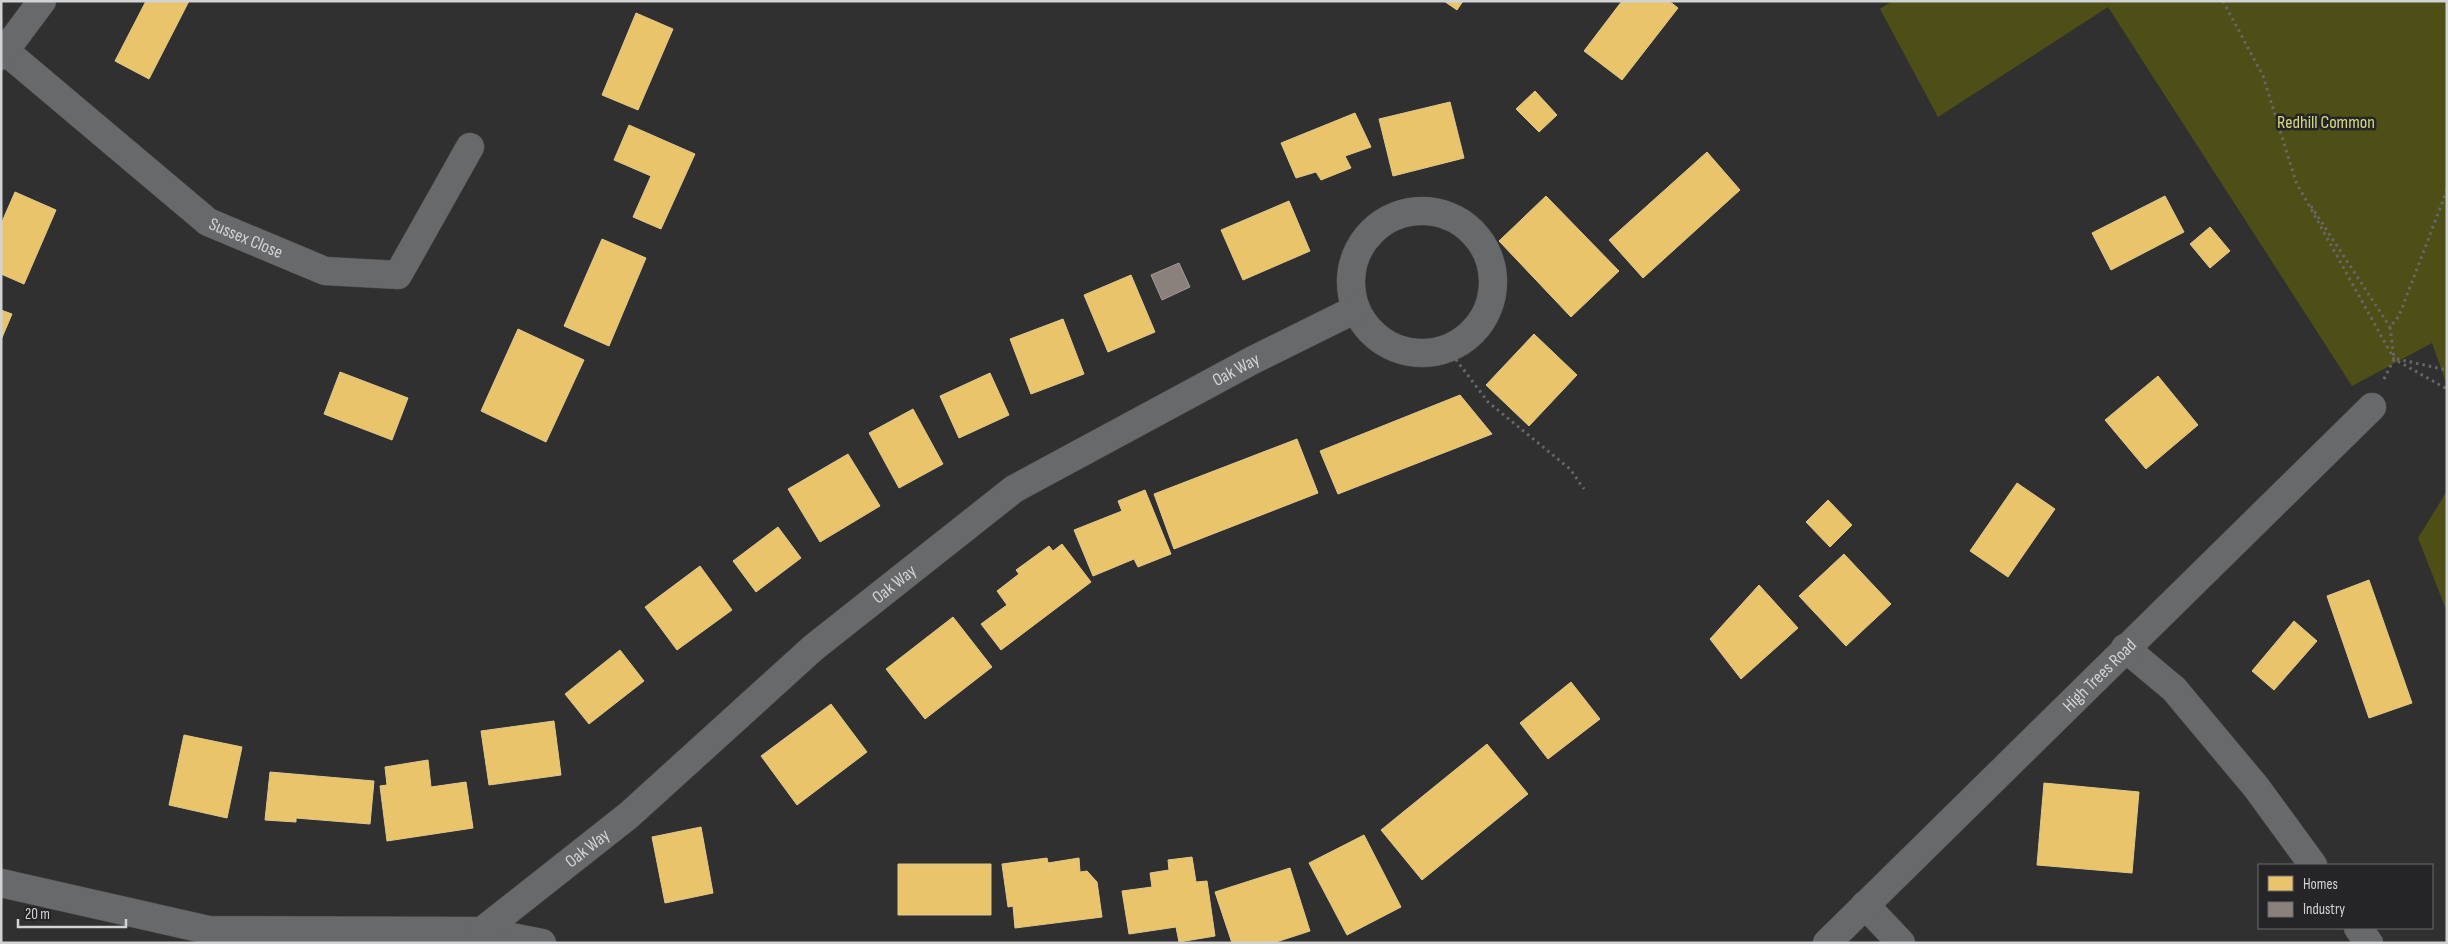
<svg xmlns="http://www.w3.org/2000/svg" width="2448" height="944" viewBox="0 0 2448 944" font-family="'Sofia Sans Condensed',sans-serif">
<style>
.green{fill:#4d4f17}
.homes{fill:#e9c46a;stroke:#e2c88a}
.industry{fill:#8a817c;stroke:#a09a96}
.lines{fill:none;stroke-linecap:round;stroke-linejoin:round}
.minor-casing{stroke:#4d4d4e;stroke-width:29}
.path{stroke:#676768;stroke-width:3;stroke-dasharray:2.5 4;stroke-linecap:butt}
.minor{stroke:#68696a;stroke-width:28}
.labels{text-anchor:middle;stroke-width:5;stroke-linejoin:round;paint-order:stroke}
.park-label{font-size:18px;fill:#d6dc7f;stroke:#252528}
.street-label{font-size:18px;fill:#d2d3d4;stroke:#252528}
</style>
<rect width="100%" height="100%" fill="#303031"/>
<!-- green -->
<path class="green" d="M 1892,1 L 2447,1 L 2447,385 L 2432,343 L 2352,386 L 2108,7 L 1938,117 L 1880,9 Z
M 2447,491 L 2447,612 L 2418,538 Z"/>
<!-- homes -->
<path class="homes" d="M 146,1 L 189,1 L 149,79 L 115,61 Z
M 1444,1 L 1463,1 L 1457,10 Z
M 1622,1 L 1669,1 L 1678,8 L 1622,80 L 1584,51 Z
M 636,13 L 673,29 L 638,110 L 602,95 Z
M 1535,91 L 1557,115 L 1539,132 L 1516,109 Z
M 1450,102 L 1464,158 L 1393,176 L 1379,119 Z
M 1355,113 L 1371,147 L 1345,156 L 1351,168 L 1321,180 L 1316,172 L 1296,178 L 1281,143 Z
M 629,125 L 695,154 L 661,229 L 633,217 L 651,176 L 614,160 Z
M 1707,152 L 1740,190 L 1643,278 L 1609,240 Z
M 15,192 L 56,210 L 24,284 L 1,274 L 1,224 Z
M 1546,196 L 1619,271 L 1571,317 L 1499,241 Z
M 2165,196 L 2184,232 L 2111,270 L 2092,233 Z
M 1289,201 L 1310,251 L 1243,280 L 1221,230 Z
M 2210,227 L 2230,251 L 2210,268 L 2190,244 Z
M 602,239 L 646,258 L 609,346 L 564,326 Z
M 1131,275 L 1155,332 L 1108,352 L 1084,295 Z
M 1,310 L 12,314 L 1,340 Z
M 1063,319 L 1084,374 L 1031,394 L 1010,339 Z
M 518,329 L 584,360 L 546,442 L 481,411 Z
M 1534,334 L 1577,375 L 1529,426 L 1486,385 Z
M 340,372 L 408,398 L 392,440 L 324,414 Z
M 990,373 L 1009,415 L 959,438 L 940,396 Z
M 2158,376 L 2198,425 L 2146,469 L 2105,420 Z
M 1460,395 L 1492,434 L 1338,494 L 1320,451 Z
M 913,409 L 943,464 L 899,488 L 869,433 Z
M 1297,439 L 1318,493 L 1174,549 L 1154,494 Z
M 848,454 L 880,506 L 820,542 L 788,489 Z
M 2017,483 L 2055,509 L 2008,577 L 1970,551 Z
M 1145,490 L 1171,554 L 1138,567 L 1134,559 L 1093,576 L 1074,530 L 1122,511 L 1118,501 Z
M 1828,500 L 1852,525 L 1830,547 L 1806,522 Z
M 778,527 L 801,558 L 756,592 L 733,561 Z
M 1062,544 L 1091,582 L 1001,650 L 981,624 L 1007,605 L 997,591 L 1019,574 L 1016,570 L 1049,546 L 1053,551 Z
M 1844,554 L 1891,604 L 1846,646 L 1799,596 Z
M 700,566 L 732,610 L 677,650 L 645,607 Z
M 2369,580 L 2412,703 L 2369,718 L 2327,596 Z
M 1759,585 L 1798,628 L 1741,679 L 1710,639 Z
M 953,617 L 992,667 L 925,719 L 886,669 Z
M 2294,621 L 2317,641 L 2274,690 L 2252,671 Z
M 620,650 L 644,681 L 589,724 L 565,694 Z
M 1571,682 L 1600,719 L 1548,759 L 1520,723 Z
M 831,704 L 867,752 L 797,805 L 761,756 Z
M 554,721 L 561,775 L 489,785 L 481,731 Z
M 184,735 L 242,747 L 227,818 L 169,805 Z
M 1487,744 L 1528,794 L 1422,880 L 1381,830 Z
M 428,760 L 431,787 L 466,782 L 473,828 L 387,841 L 380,786 L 387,785 L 385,767 Z
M 270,772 L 374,781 L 370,824 L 296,818 L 296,822 L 265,820 Z
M 2044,783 L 2139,792 L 2132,873 L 2037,865 Z
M 701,827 L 713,893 L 665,903 L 652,837 Z
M 1364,835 L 1401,907 L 1347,935 L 1309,863 Z
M 1192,857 L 1196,882 L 1207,881 L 1215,936 L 1179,942 L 1176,927 L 1129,934 L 1122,891 L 1152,887 L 1150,873 L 1169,870 L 1168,860 Z
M 1047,858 L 1050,871 L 1048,863 L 1079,858 L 1080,872 L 1087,871 L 1097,882 L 1102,917 L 1015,928 L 1013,906 L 1008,907 L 1002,864 Z
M 898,864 L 991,864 L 991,915 L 898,915 Z
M 1290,868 L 1310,931 L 1273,943 L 1232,943 L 1215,892 Z"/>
<!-- industry -->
<path class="industry" d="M 1179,263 L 1190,287 L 1162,300 L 1151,275 Z"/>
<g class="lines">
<defs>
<g id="minor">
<path id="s1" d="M 4,50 L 208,222 L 325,271 L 398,275 L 470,147"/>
<path d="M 1,56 L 42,1"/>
<circle cx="1422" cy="282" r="71"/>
<path d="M 2125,648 L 2174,689 L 2256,787 L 2313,865"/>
<path d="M 1,883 L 208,930 L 482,931 L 542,943"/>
<path d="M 1865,905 L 1901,943"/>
<path d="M 2358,928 L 2369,943"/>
<path id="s2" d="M 482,931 L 629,815 L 813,648 L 1014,489 L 1253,360 L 1356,309"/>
<path id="s3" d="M 1827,943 L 2372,407"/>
</g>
</defs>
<!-- minor casing -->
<use href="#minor" class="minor-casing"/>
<!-- path -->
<path class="path" d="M 2223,1 L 2263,76 L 2296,182 L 2394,359 L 2447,389
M 2311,206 L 2390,327
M 1448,349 L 1488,402 L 1570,469 L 1584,489
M 2397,359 L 2447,370
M 2384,379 L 2394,359 L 2390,327 L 2399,316 L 2447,190"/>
<!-- minor -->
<use href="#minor" class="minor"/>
</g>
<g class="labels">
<!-- park labels -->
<g class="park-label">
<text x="2326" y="128">Redhill Common</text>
</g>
<!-- street labels -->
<g class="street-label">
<text dy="6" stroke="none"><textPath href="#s1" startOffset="308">Sussex Close</textPath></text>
<text dy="6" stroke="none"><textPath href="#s2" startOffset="944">Oak Way</textPath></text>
<text dy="6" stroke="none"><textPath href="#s2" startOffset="539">Oak Way</textPath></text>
<text dy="6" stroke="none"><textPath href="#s3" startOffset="382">High Trees Road</textPath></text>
<text dy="6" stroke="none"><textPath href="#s2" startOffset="134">Oak Way</textPath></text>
</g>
</g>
<!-- border -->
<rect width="2448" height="944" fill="none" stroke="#d2d3d4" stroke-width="5"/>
<!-- legend -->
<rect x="2258" y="864" width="175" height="65" fill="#252528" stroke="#6a6b6d"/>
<rect x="2268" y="876" width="25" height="15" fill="#e9c46a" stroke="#6a6b6d"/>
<text x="2303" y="889" font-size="15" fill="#d2d3d4">Homes</text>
<rect x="2268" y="902" width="25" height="15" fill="#8a817c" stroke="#6a6b6d"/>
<text x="2303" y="914" font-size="15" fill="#d2d3d4">Industry</text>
<!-- scale -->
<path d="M18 919v8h108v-8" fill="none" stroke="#d2d3d4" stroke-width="2.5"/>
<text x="25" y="919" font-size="15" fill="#d2d3d4" stroke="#252528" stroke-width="4" paint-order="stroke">20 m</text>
</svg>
